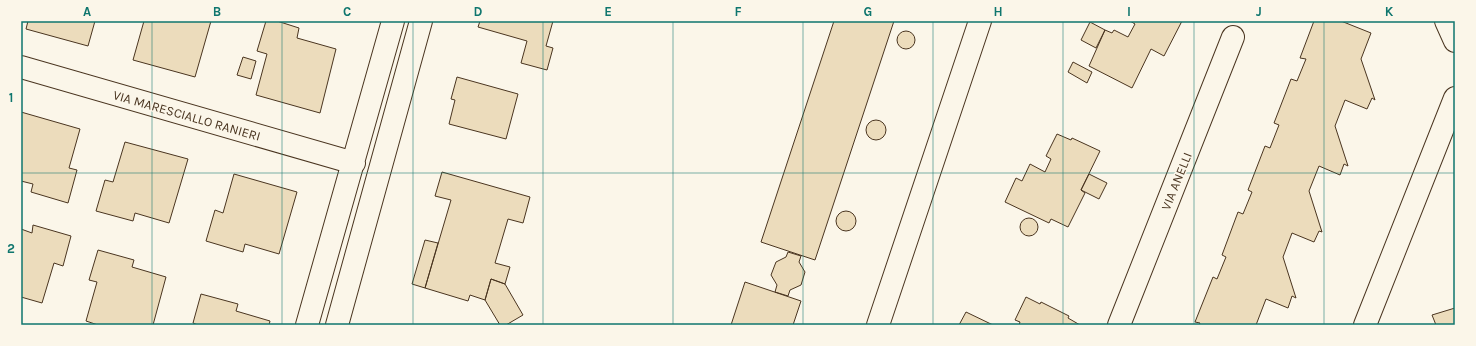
<svg xmlns="http://www.w3.org/2000/svg" width="1476" height="346" viewBox="0 0 1476 346" font-family="Karla,sans-serif">
<style>
.building{fill:#ecdcbc;stroke:#4a3520}
.lines{fill:none;stroke-linecap:round;stroke-linejoin:round}
.minor-casing{stroke:#4a3520;stroke-width:24}
.minor{stroke:#fbf6e9;stroke-width:22}
.grid{fill:none;stroke:#0f766e;stroke-width:1;stroke-opacity:0.55}
.labels{text-anchor:middle;stroke-width:3;stroke-linejoin:round;paint-order:stroke}
.street-label{font-size:13px;fill:#4a3520;stroke:#fbf6e9}
.neatline{fill:none;stroke:#0f766e;stroke-width:1.5}
.grid-label{font-size:13px;text-anchor:middle;font-weight:bold;fill:#0f766e}
</style>
<rect width="100%" height="100%" fill="#fbf6e9"/>
<!-- building -->
<path class="building" d="M 28,21 L 95,21 L 88,46 L 26,29 Z
M 144,21 L 211,21 L 195,77 L 133,60 Z
M 266,21 L 277,21 L 299,28 L 297,38 L 336,49 L 320,113 L 256,95 L 267,54 L 257,51 Z
M 480,21 L 553,21 L 546,46 L 553,48 L 547,70 L 521,63 L 527,41 L 478,27 Z
M 834,21 L 894,21 L 815,260 L 761,242 Z
M 1130,21 L 1182,21 L 1164,56 L 1151,49 L 1132,88 L 1089,66 L 1105,30 L 1112,33 L 1114,30 L 1128,37 L 1135,24 Z
M 1314,21 L 1341,21 L 1371,33 L 1361,59 L 1375,100 L 1372,98 L 1367,109 L 1345,100 L 1335,126 L 1348,166 L 1344,164 L 1340,175 L 1319,166 L 1309,191 L 1322,232 L 1319,231 L 1314,242 L 1292,233 L 1283,257 L 1296,298 L 1292,296 L 1288,308 L 1266,299 L 1256,325 L 1199,325 L 1200,323 L 1195,322 L 1213,277 L 1217,279 L 1226,257 L 1222,255 L 1238,212 L 1243,214 L 1252,192 L 1248,190 L 1265,146 L 1270,148 L 1279,125 L 1274,123 L 1291,79 L 1297,81 L 1306,59 L 1300,58 Z
M 1090,22 L 1105,30 L 1096,48 L 1081,40 Z
M897 40a9 9 0 1 1 18 0a9 9 0 1 1-18 0Z
M 243,57 L 256,61 L 251,79 L 237,75 Z
M 1073,62 L 1092,72 L 1087,83 L 1068,72 Z
M 457,77 L 518,94 L 506,139 L 449,124 L 455,100 L 451,99 Z
M 21,112 L 80,129 L 69,168 L 77,170 L 68,203 L 31,192 L 33,184 L 21,181 Z
M866 130a10 10 0 1 1 20 0a10 10 0 1 1-20 0Z
M 1057,134 L 1071,140 L 1072,138 L 1100,151 L 1081,190 L 1085,193 L 1068,227 L 1051,219 L 1049,223 L 1005,202 L 1016,178 L 1022,181 L 1030,164 L 1045,172 L 1051,159 L 1046,156 Z
M 125,142 L 188,159 L 169,223 L 135,213 L 133,221 L 96,211 L 105,180 L 113,182 Z
M 442,172 L 530,197 L 523,223 L 508,219 L 495,263 L 510,267 L 505,284 L 491,279 L 485,300 L 470,295 L 468,301 L 425,288 L 451,200 L 435,196 Z
M 234,174 L 297,192 L 279,254 L 245,244 L 243,252 L 206,241 L 215,210 L 223,213 Z
M 1089,174 L 1107,183 L 1099,199 L 1081,190 Z
M836 221a10 10 0 1 1 20 0a10 10 0 1 1-20 0Z
M1020 227a9 9 0 1 1 18 0a9 9 0 1 1-18 0Z
M 33,225 L 71,236 L 63,266 L 54,263 L 42,303 L 21,297 L 21,229 L 32,233 Z
M 425,240 L 438,243 L 425,288 L 412,284 Z
M 98,250 L 134,260 L 132,267 L 166,277 L 153,325 L 98,325 L 86,321 L 97,282 L 89,280 Z
M 788,252 L 801,256 L 799,262 L 805,272 L 801,285 L 790,290 L 788,296 L 775,292 L 777,285 L 771,275 L 776,262 L 786,257 Z
M 491,279 L 505,284 L 523,315 L 506,325 L 500,325 L 485,300 Z
M 745,282 L 801,301 L 793,325 L 731,325 Z
M 201,294 L 238,304 L 236,311 L 270,321 L 269,325 L 198,325 L 193,323 Z
M 1026,297 L 1040,304 L 1041,302 L 1069,316 L 1068,318 L 1080,325 L 1019,325 L 1020,322 L 1015,320 Z
M 1455,308 L 1455,325 L 1436,325 L 1432,315 Z
M 966,312 L 993,325 L 959,325 Z"/>
<g class="lines">
<defs>
<path id="minor" d="M 1446,21 L 1455,41
M 21,67 L 354,163
M 307,325 L 393,21
M 337,325 L 421,21
M 878,325 L 980,21
M 1119,325 L 1233,37
M 1365,325 L 1455,98"/>
</defs>
<!-- minor casing -->
<use href="#minor" class="minor-casing"/>
<!-- minor -->
<use href="#minor" class="minor"/>
</g>
<!-- grid -->
<path class="grid" d="M 152,21 L 152,325M 282,21 L 282,325M 413,21 L 413,325M 543,21 L 543,325M 673,21 L 673,325M 803,21 L 803,325M 933,21 L 933,325M 1063,21 L 1063,325M 1194,21 L 1194,325M 1324,21 L 1324,325M 21,173 L 1455,173"/>
<g class="labels">
<!-- street labels -->
<g class="street-label">
<text transform="translate(187 115) rotate(16)" y="5">VIA MARESCIALLO RANIERI</text>
<text transform="translate(1176 181) rotate(-68)" y="5">VIA ANELLI</text>
</g>
</g>
<!-- border -->
<rect width="1476" height="346" fill="none" stroke="#fbf6e9" stroke-width="44"/>
<rect x="22" y="22" width="1432" height="302" class="neatline"/>
<g class="grid-label">
<text x="87" y="16">A</text>
<text x="217" y="16">B</text>
<text x="347" y="16">C</text>
<text x="478" y="16">D</text>
<text x="608" y="16">E</text>
<text x="738" y="16">F</text>
<text x="868" y="16">G</text>
<text x="998" y="16">H</text>
<text x="1129" y="16">I</text>
<text x="1259" y="16">J</text>
<text x="1389" y="16">K</text>
<text x="11" y="102">1</text>
<text x="11" y="253">2</text>
</g>
</svg>
